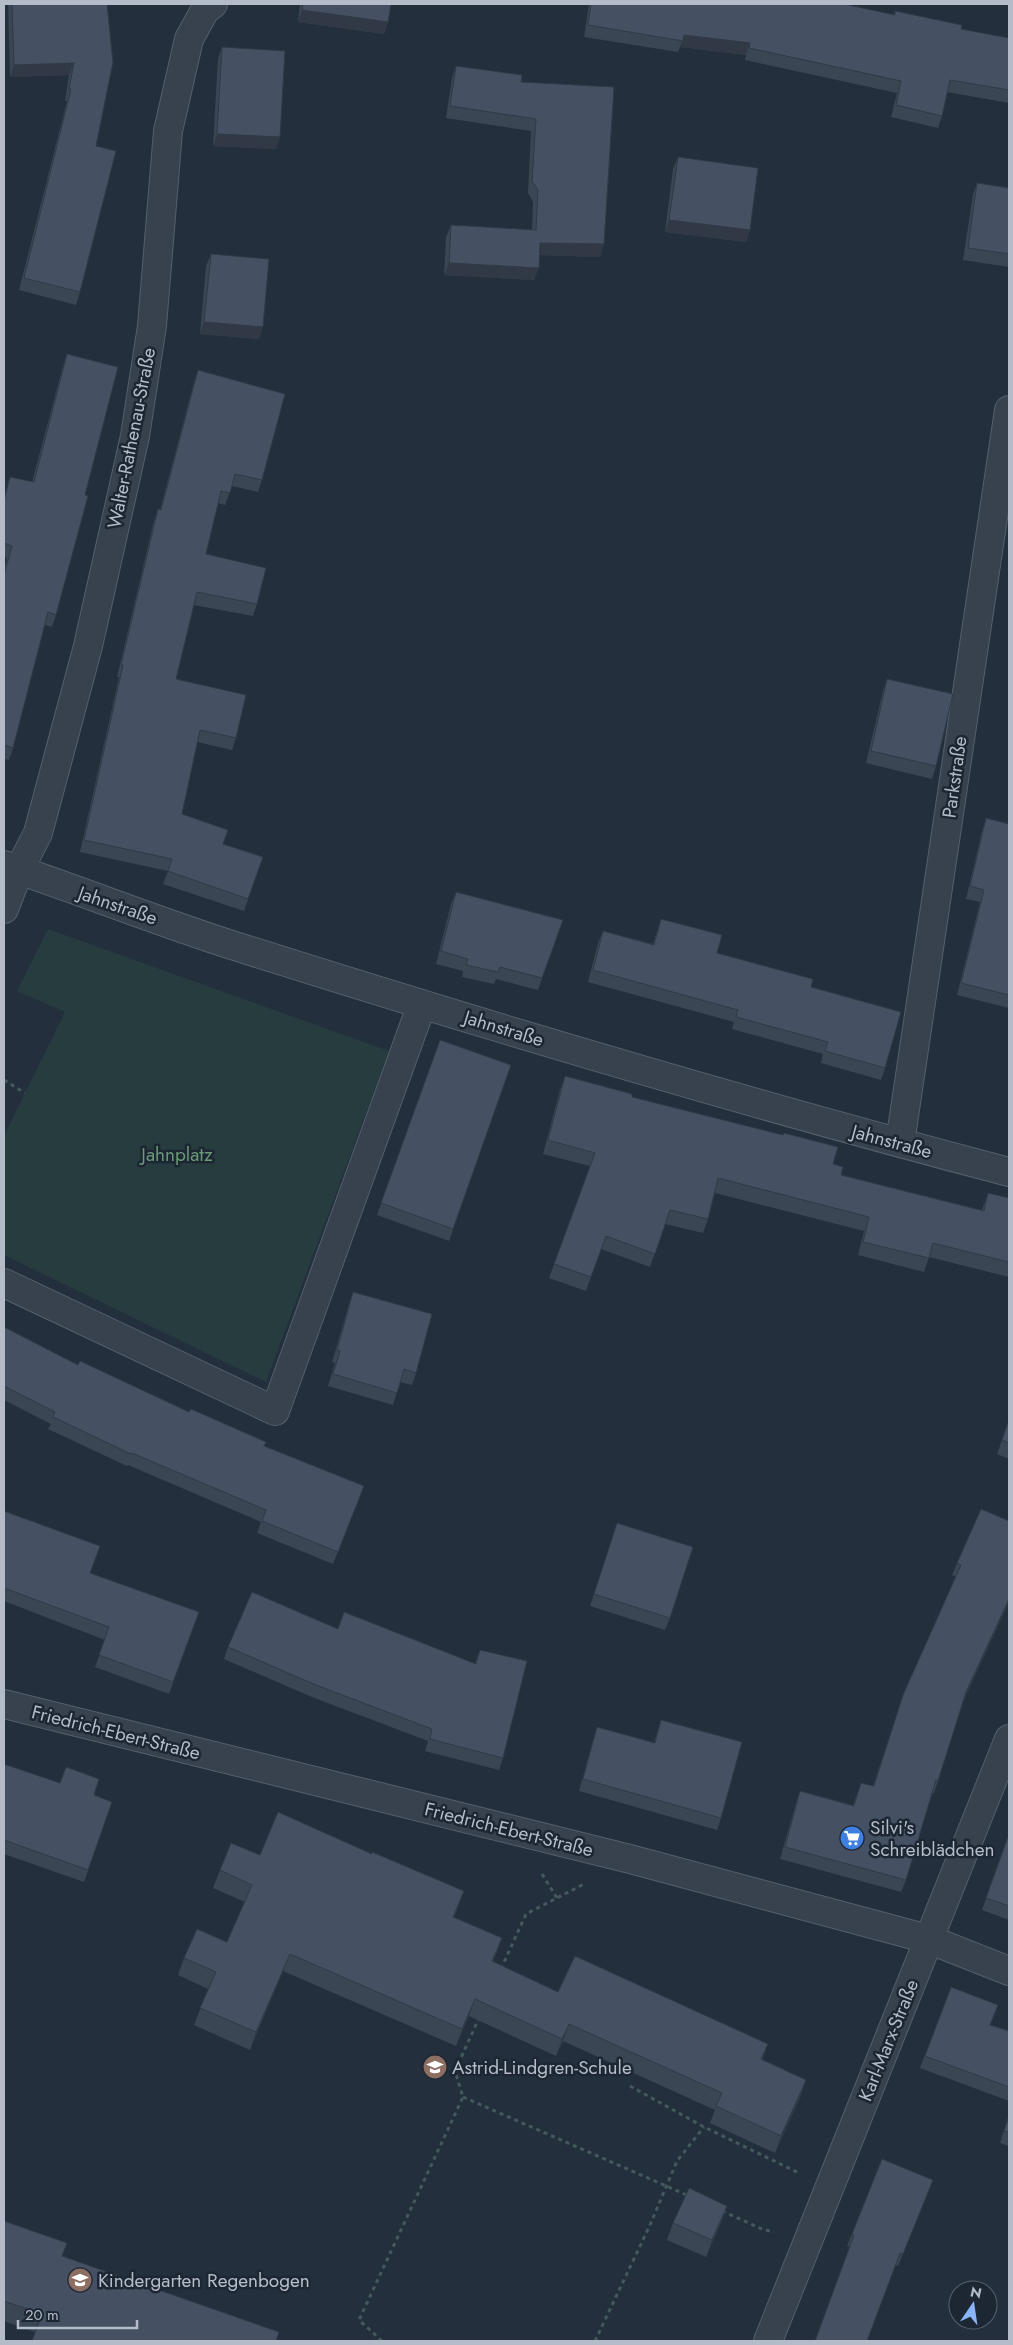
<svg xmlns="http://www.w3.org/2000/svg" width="1013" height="2345" viewBox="0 0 1013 2345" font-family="Jost,sans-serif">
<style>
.green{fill:#263c3f}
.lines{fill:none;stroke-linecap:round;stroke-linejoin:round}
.minor-casing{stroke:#565f6c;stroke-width:30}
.path{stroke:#44595c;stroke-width:3;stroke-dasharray:4 4;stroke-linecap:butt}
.minor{stroke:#38414e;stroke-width:28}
.wall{fill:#3b4654}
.shaded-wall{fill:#303945}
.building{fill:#455162;stroke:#303945}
.labels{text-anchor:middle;stroke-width:5;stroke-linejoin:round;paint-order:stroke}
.street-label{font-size:19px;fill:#b4bcc9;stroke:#1d2633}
.park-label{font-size:19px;fill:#6b9a76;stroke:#1d2633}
.poi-label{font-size:19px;fill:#b4bcc9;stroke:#1d2633;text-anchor:start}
</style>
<rect width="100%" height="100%" fill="#242f3e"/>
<!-- green -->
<path class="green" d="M 48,929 L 389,1051 L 266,1382 L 4,1255 L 4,1136 L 65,1012 L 17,991 Z"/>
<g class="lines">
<defs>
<path id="minor" d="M 4,865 C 82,891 159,922 238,947 C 494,1028 750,1104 1009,1172
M 4,909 L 19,870 L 38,833 L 88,646 L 135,436 L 152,326 L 168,131 L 189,39 L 205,10 L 213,4
M 900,1143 L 1009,410
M 4,1283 L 275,1411 L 422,1004
M 4,1704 L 630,1859 L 928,1939 L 1009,1971
M 768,2341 L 1009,1739"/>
</defs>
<!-- minor casing -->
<use href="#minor" class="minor-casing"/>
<!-- path -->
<path class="path" d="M 4,1080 L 25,1093
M 542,1874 L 557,1898
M 501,1969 L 526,1914 L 584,1884
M 630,2086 L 704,2127 L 799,2173
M 463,2097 L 689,2196
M 722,2211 L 762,2229 L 774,2232
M 382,2341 L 359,2320 L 463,2097 L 455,2071 L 479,2018
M 595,2341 L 650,2225 L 677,2161 L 704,2127"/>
<!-- minor -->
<use href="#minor" class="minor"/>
</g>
<!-- wall -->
<path class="wall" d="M 8,4 L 107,4 L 96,146 L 80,292 L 76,305 L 19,290 L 67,101 L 65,101 L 69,75 L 10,77 Z
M 300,4 L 391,4 L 388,22 L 384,34 L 298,22 Z
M 589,4 L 844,4 L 894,15 L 895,11 L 961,29 L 1009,38 L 1009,103 L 947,92 L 942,116 L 938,128 L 891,117 L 897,93 L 745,60 L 746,55 L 680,47 L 678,52 L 584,37 Z
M 222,47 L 276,149 L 213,146 L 218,59 Z
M 456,66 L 521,82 L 604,244 L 600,257 L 540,255 L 534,280 L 444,275 L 446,237 L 451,225 L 532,230 L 533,202 L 528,193 L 531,131 L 446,118 L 452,78 Z
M 678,157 L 750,230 L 746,242 L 665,232 L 673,169 Z
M 977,183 L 1009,188 L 1009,267 L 963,260 L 973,195 Z
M 211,254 L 259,339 L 200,334 L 206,266 Z
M 67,354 L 85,495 L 56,615 L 52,627 L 45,625 L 13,748 L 9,760 L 4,759 L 4,571 L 7,558 L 4,557 L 4,496 L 10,477 L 32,482 L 63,366 Z
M 198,370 L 262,480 L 258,492 L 232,486 L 225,505 L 218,503 L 206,554 L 257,604 L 253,616 L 194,605 L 176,679 L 236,738 L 232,750 L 197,742 L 182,814 L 223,844 L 263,857 L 244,911 L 163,884 L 168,871 L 80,852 L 119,677 L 117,677 L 154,521 L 158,509 L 160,510 L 194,382 Z
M 887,679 L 936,766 L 932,779 L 866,763 L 883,691 Z
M 986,818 L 1009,824 L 1009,1008 L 957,995 L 980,902 L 966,899 L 982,831 Z
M 456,892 L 563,920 L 538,990 L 496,979 L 494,984 L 462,977 L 463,971 L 436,964 L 451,904 Z
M 661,919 L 717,953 L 811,987 L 885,1068 L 881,1080 L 821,1063 L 823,1054 L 732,1029 L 734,1022 L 588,982 L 598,943 L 603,931 L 653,944 Z
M 440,1040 L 511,1065 L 449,1241 L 377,1215 Z
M 565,1076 L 632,1097 L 833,1164 L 841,1175 L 982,1210 L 988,1193 L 1009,1198 L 1009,1277 L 929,1257 L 924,1272 L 858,1255 L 864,1231 L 715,1193 L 708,1219 L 703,1233 L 665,1224 L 650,1267 L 601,1249 L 586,1291 L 549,1278 L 590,1166 L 543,1154 L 560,1090 Z
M 353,1292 L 416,1373 L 412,1385 L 400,1382 L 393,1405 L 328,1386 L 335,1363 L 332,1362 L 349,1304 Z
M 4,1327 L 78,1365 L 264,1446 L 364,1486 L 333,1564 L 257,1533 L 261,1522 L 128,1465 L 127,1466 L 48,1429 L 51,1424 L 4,1400 Z
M 1009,1420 L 1009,1459 L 997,1454 Z
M 4,1511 L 90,1573 L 199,1612 L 169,1694 L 95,1667 L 105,1640 L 4,1601 Z
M 1009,1521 L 1009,1602 L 964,1700 L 938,1781 L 934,1793 L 932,1793 L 906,1880 L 901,1892 L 780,1859 L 796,1803 L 800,1791 L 853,1805 L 861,1783 L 873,1786 L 903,1695 L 956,1577 L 952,1575 L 957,1563 Z
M 617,1523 L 670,1618 L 665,1630 L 590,1606 Z
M 338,1629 L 475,1663 L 480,1650 L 503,1758 L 499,1770 L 425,1751 L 428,1741 L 312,1697 L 224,1659 L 228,1647 Z
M 661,1720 L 721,1818 L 717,1830 L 579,1791 L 593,1740 L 597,1727 L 654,1743 Z
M 4,1764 L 112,1802 L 84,1882 L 4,1854 Z
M 1009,1834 L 1009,1920 L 982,1910 Z
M 260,1855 L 458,1908 L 454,1917 L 502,1938 L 493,1962 L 558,1992 L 768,2044 L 762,2060 L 806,2080 L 800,2098 L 775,2153 L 710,2123 L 715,2110 L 563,2041 L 556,2056 L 469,2016 L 456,2046 L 283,1971 L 250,2050 L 194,2025 L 208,1989 L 178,1975 L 184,1958 L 227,1942 L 245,1902 L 213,1888 L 220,1870 Z
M 951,1987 L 991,2025 L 1009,2031 L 1009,2101 L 920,2068 Z
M 1009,2114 L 1009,2146 L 1000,2143 Z
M 928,2192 L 898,2266 L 847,2246 L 852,2234 Z
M 727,2206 L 721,2223 L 706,2257 L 667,2240 L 673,2223 Z
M 4,2221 L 67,2243 L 35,2332 L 4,2321 Z"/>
<!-- shaded-wall -->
<path class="shaded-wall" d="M 302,10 L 388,22 L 384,34 L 298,22 Z
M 684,35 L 750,43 L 746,55 L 680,47 Z
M 74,63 L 69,75 L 10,77 L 14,65 Z
M 217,134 L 280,137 L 276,149 L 213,146 Z
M 669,220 L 750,230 L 746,242 L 665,232 Z
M 540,243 L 604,244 L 600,257 L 536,255 Z
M 449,263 L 539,268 L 534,280 L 444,275 Z
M 204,322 L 263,327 L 259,339 L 200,334 Z
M 1009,1599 L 1009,1602 L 962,1704 L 966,1692 Z
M 464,1891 L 458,1908 L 446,1934 L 453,1917 Z
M 502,1938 L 495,1956 L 485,1978 L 492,1961 Z
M 290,1954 L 283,1971 L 250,2050 L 256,2032 Z
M 475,1999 L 469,2016 L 456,2046 L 462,2029 Z
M 569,2024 L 563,2041 L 556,2056 L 562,2039 Z
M 806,2080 L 800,2098 L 775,2153 L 781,2136 Z
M 727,2206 L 721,2223 L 706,2257 L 712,2240 Z"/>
<!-- building -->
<path class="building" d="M 12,4 L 107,4 L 113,62 L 96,146 L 116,151 L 80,292 L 24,278 L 71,89 L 69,89 L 74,63 L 14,65 Z
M 303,4 L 391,4 L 388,22 L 302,10 Z
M 591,4 L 844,4 L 895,15 L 895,11 L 962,25 L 961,29 L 1009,38 L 1009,90 L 950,80 L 942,116 L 896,105 L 901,81 L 749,48 L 750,43 L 684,35 L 683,41 L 588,25 Z
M 222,47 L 285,51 L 280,137 L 217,134 Z
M 456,66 L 522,75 L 521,82 L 614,87 L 604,244 L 540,243 L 539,268 L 449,263 L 451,225 L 536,230 L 538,190 L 532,181 L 536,119 L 450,106 Z
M 678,157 L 758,168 L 750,230 L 669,220 Z
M 977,183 L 1009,188 L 1009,254 L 968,248 Z
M 211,254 L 269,259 L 263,327 L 204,322 Z
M 67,354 L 118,367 L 85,495 L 88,496 L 56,615 L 48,612 L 13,748 L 4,745 L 4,575 L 12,546 L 4,543 L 4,501 L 10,477 L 34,482 Z
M 198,370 L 285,394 L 262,480 L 235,474 L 230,493 L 221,491 L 206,554 L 266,568 L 257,604 L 197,592 L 176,679 L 246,695 L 236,738 L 200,730 L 182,814 L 228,830 L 223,844 L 263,857 L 248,899 L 168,871 L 172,859 L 84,840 L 123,665 L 121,665 L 158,509 L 161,510 Z
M 887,679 L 953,694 L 936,766 L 871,751 Z
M 986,818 L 1009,824 L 1009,995 L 961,983 L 984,890 L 970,886 Z
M 456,892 L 563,920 L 542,978 L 500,967 L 498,972 L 466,965 L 468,959 L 441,951 Z
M 661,919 L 722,935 L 717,953 L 813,979 L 811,987 L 901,1012 L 885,1068 L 825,1051 L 828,1042 L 736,1017 L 738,1010 L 593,970 L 603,931 L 654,945 Z
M 440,1040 L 511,1065 L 453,1229 L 381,1203 Z
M 565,1076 L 632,1094 L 632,1097 L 783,1135 L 784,1133 L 838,1147 L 833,1164 L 843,1167 L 841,1175 L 984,1211 L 988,1193 L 1009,1198 L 1009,1262 L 933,1243 L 929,1258 L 863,1242 L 869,1217 L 718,1178 L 708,1219 L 670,1210 L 655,1254 L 606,1236 L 591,1277 L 554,1264 L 595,1153 L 548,1140 Z
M 353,1292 L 432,1314 L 416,1373 L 404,1369 L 397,1393 L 333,1374 L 340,1351 L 337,1350 Z
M 4,1327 L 78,1365 L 80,1361 L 189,1412 L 191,1409 L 266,1442 L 264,1446 L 364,1486 L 338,1552 L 262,1521 L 266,1510 L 132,1453 L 131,1454 L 53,1417 L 55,1412 L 4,1386 Z
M 1009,1420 L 1009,1443 L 1002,1440 Z
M 981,1509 L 1009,1521 L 1009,1599 L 966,1692 L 938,1781 L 936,1780 L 906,1880 L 785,1847 L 800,1791 L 854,1806 L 861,1783 L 874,1786 L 903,1695 L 961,1565 L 957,1563 Z
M 4,1511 L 100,1546 L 90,1573 L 199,1612 L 173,1682 L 99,1655 L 109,1627 L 4,1588 Z
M 617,1523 L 693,1547 L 670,1618 L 594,1594 Z
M 252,1592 L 338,1629 L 344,1612 L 476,1664 L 480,1650 L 527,1661 L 503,1758 L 430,1739 L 432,1729 L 316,1685 L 228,1647 Z
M 661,1720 L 742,1742 L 721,1818 L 583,1779 L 597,1727 L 655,1743 Z
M 4,1764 L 60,1783 L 66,1767 L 99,1779 L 94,1795 L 112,1802 L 88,1870 L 4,1840 Z
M 278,1812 L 372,1854 L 372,1852 L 464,1891 L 453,1917 L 502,1938 L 492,1961 L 558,1992 L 575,1956 L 768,2044 L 761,2059 L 806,2080 L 781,2136 L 716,2106 L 722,2093 L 569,2024 L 562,2039 L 475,1999 L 462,2029 L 290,1954 L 256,2032 L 200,2008 L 216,1972 L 184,1958 L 197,1929 L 227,1942 L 252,1885 L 220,1870 L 231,1843 L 260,1855 Z
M 1009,1834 L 1009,1906 L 986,1898 Z
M 951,1987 L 998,2005 L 990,2025 L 1009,2031 L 1009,2087 L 925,2056 Z
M 1009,2116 L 1009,2132 L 1004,2131 Z
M 882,2159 L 933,2180 L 903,2254 L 900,2253 L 867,2341 L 815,2341 L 854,2235 L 852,2234 Z
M 689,2188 L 727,2206 L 712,2240 L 673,2223 Z
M 4,2221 L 67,2243 L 62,2256 L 279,2332 L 276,2341 L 32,2341 L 42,2314 L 4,2301 Z"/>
<!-- icons -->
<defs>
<symbol id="supermarket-disc" viewBox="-11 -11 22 22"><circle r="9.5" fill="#3f7fe0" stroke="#1d2633"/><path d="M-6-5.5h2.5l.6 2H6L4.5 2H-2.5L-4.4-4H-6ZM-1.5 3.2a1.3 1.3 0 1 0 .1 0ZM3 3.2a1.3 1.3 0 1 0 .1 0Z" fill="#fff"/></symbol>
<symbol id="school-disc" viewBox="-11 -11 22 22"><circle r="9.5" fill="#8d6e63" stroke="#1d2633"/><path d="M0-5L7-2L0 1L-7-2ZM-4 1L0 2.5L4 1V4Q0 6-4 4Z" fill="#fff"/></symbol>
</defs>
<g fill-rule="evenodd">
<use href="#supermarket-disc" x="838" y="1824" width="28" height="28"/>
<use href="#school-disc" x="421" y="2053" width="28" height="28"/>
<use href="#school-disc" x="66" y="2266" width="28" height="28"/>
</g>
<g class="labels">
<!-- street labels -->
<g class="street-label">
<text transform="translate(131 438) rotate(-79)" y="7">Walter-Rathenau-Straße</text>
<text transform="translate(954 777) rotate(-82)" y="7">Parkstraße</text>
<text transform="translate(118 905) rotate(19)" y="7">Jahnstraße</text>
<text transform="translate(504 1028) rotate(17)" y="7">Jahnstraße</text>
<text transform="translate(892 1141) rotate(15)" y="7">Jahnstraße</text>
<text transform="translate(116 1732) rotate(14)" y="7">Friedrich-Ebert-Straße</text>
<text transform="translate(509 1829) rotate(14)" y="7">Friedrich-Ebert-Straße</text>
<text transform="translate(888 2040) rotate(-68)" y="7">Karl-Marx-Straße</text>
</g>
<!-- park labels -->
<g class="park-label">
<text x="177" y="1161">Jahnplatz</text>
</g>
<!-- poi labels -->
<g class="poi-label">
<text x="870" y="1834">Silvi's<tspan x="870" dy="22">Schreiblädchen</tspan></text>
<text x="452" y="2074">Astrid-Lindgren-Schule</text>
<text x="98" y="2287">Kindergarten Regenbogen</text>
</g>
</g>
<!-- border -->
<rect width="1013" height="2345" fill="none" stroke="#b4bcc9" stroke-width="10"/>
<!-- north arrow -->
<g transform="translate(973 2305) rotate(13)"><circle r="24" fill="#1d2633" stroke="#59626f"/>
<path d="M0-4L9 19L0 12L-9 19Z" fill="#8ab4f8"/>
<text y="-8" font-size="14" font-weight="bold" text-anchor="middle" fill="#b4bcc9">N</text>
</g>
<!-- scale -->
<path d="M18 2320v8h119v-8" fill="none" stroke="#b4bcc9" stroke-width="2.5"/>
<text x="25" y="2320" font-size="15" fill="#b4bcc9" stroke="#1d2633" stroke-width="4" paint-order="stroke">20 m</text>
</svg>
